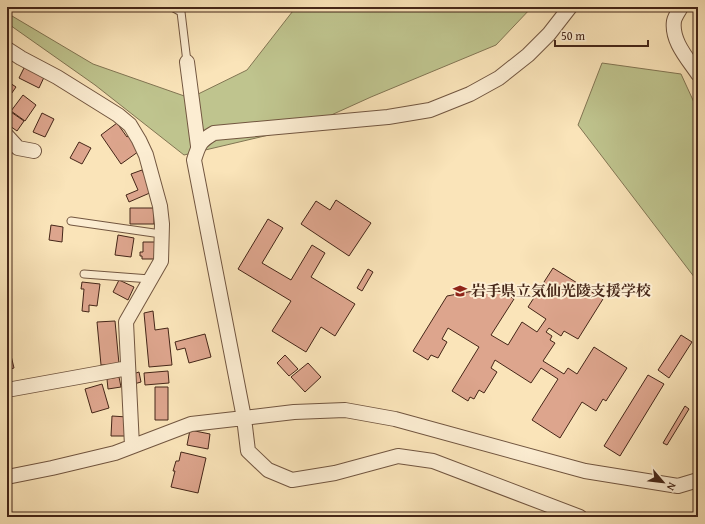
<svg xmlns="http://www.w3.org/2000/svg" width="705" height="524" viewBox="0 0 705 524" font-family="'Gentium Book Plus','Noto Serif JP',serif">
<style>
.green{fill:#bfc48e;stroke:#827553}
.building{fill:#dda58d;stroke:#452618}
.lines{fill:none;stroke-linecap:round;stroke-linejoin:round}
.lane-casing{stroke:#725640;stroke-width:9}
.street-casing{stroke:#725640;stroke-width:16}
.lane{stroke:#fcedd2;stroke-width:7}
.street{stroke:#fcedd2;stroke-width:14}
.labels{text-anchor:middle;stroke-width:4;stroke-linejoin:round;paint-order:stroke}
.poi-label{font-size:15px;font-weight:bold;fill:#452618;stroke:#fcedd2;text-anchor:start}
</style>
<rect width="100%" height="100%" fill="#fae4b9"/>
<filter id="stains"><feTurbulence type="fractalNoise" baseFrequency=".005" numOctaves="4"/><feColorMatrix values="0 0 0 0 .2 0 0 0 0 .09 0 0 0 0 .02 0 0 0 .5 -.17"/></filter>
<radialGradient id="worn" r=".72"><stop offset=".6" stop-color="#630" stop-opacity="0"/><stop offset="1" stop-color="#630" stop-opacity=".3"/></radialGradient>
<!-- green -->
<path class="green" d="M 296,7 L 532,7 L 496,45 L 371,97 L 307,126 L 184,155 L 95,85 L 7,23 L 7,13 L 93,64 L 190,98 L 247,70 Z
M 602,63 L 681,74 L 698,111 L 698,282 L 578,125 Z"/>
<!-- building -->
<path class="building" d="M 26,64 L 46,73 L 39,88 L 19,78 Z
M 7,81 L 16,87 L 7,100 Z
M 23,95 L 36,105 L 25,121 L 11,111 Z
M 11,112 L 24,121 L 17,131 L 7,124 L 7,118 Z
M 42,113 L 54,119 L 45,137 L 33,132 Z
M 117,123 L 127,137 L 131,134 L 142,149 L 121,164 L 101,135 Z
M 79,142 L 91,148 L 82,164 L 70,158 Z
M 142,170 L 152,192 L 129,202 L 126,195 L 138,190 L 131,174 Z
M 336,200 L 371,223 L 349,256 L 301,224 L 316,201 L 330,210 Z
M 130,208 L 154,208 L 154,224 L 130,224 Z
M 268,219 L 283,228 L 262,263 L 291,280 L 312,245 L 325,253 L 311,277 L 355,304 L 335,336 L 321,327 L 306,352 L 272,331 L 291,301 L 238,269 Z
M 51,225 L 63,227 L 62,242 L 49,240 Z
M 118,235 L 134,238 L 131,257 L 115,255 Z
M 143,242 L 155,242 L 155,259 L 142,259 L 142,256 L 140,256 L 140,252 L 143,252 Z
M 553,268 L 603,299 L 578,339 L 564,331 L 561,336 L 549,328 L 546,332 L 552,336 L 550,340 L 555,343 L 543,361 L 564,374 L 568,368 L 577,374 L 594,347 L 627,368 L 606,401 L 603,399 L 596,411 L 582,402 L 560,438 L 532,420 L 558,379 L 541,368 L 531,383 L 495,360 L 491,368 L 497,372 L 484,393 L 479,390 L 474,399 L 470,397 L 468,401 L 452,391 L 479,347 L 448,328 L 442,339 L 447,342 L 438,358 L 431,355 L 428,360 L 413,351 L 447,296 L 494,287 L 514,299 L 491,335 L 508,345 L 522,322 L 537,332 L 546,319 L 528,307 Z
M 368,269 L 373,272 L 362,291 L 357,288 Z
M 119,280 L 134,287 L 128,300 L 113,292 Z
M 82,282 L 100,284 L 97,306 L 89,305 L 89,312 L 82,311 L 84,289 L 81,289 Z
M 153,311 L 155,330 L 168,328 L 172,365 L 149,367 L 144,313 Z
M 115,321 L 119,364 L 101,365 L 97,322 Z
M 205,334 L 211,357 L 189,363 L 185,348 L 177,350 L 175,342 Z
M 681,335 L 692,342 L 669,378 L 658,370 Z
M 7,339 L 14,368 L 7,370 Z
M 285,355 L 298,369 L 289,376 L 277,363 Z
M 308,363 L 321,377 L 305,392 L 291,377 Z
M 168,371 L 169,383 L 145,385 L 144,373 Z
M 139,372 L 141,382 L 134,384 L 133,374 Z
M 648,375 L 664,384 L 620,456 L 604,446 Z
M 119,377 L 121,387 L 108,389 L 107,379 Z
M 102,384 L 109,408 L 92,413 L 85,389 Z
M 155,387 L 168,387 L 168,420 L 155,420 Z
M 685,406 L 689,409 L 667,445 L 663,443 Z
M 112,416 L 127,417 L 125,436 L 111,436 Z
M 190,430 L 210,434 L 208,449 L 187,445 Z
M 181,452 L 206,458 L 198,493 L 171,487 L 175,471 L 173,471 L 176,461 L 179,461 Z"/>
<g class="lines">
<defs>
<path id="lane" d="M 172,7 L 181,12 L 187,62
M 71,221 L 161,234
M 84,274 L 150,279"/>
<path id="street" d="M 570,7 L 549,34 L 528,55 L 499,78 L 470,94 L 430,110 L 388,117 L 214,133 C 200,141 199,144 194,160 L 244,418 L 294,412 L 345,410 L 395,419 L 585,471 L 678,486 L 698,480
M 681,7 C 679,11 675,16 674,21 C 671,41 688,59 698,74
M 7,49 L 21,58 L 57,77 L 118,115 L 130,125 L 139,140 L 146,155 L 160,206 L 162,224 L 161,261 L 126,322 L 132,446
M 187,62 L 198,146
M 7,136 L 18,148 L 34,151
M 7,390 L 128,368
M 7,477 L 52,468 L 115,453 L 191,424 L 244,418 L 248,451 L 268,470 L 292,480 L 335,473 L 398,456 L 433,461 L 580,517"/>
</defs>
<!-- lane casing -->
<use href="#lane" class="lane-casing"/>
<!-- street casing -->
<use href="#street" class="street-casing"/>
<!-- lane -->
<use href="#lane" class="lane"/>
<!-- street -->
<use href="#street" class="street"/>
</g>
<!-- icons -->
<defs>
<symbol id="school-bare" viewBox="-9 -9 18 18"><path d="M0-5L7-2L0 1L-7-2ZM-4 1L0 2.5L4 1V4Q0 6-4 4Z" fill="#8f2418" stroke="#fcedd2" stroke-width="2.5" paint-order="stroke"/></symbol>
</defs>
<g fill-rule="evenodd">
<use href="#school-bare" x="450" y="281" width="20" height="20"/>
</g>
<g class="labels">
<!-- poi labels -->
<g class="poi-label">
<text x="471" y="296">岩手県立気仙光陵支援学校</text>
</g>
</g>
<!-- margin -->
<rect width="705" height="524" fill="none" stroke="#fae4b9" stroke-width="24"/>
<rect x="8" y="8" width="689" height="508" fill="none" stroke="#452618" stroke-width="2"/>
<rect x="12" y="12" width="681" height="500" fill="none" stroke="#452618"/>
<!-- north arrow -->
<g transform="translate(663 482) rotate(118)" stroke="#fcedd2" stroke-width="3" paint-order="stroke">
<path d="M0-3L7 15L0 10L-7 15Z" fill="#452618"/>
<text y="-6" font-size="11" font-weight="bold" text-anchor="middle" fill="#452618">N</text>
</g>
<!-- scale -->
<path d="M555 40v6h93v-6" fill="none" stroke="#452618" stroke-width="2"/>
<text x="561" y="40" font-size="12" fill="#452618" stroke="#fcedd2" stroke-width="3" paint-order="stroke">50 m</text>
<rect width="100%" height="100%" filter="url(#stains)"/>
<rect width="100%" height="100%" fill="url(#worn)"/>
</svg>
